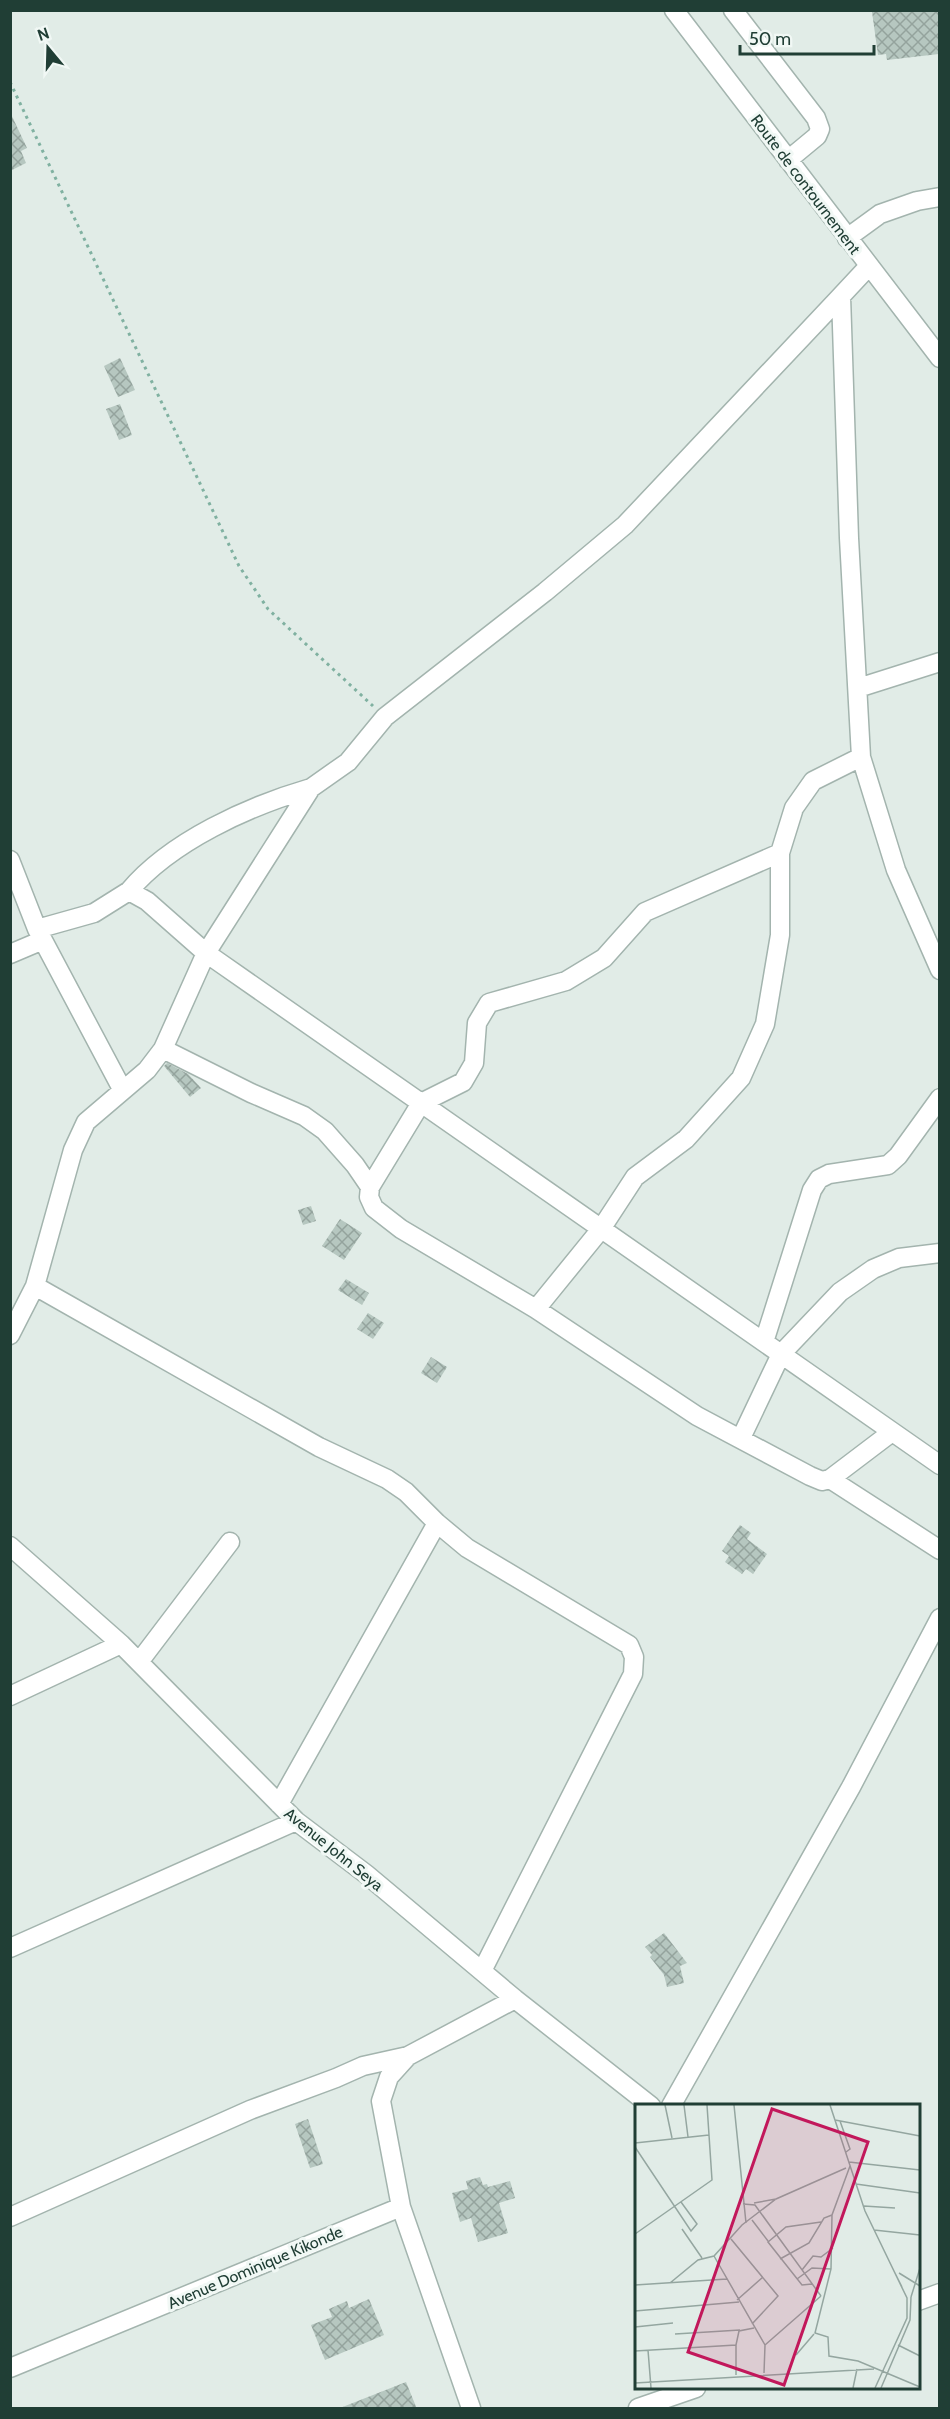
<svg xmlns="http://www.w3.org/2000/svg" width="950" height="2419" viewBox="0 0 950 2419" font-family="Cabin,sans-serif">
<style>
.building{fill:url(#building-cross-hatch)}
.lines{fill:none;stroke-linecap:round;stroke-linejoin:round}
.minor-casing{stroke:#a3b4ae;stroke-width:21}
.path{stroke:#80b1a1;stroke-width:3;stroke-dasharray:3 4.5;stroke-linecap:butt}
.minor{stroke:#fff;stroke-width:18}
.labels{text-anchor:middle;stroke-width:6;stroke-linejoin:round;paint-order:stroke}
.street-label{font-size:16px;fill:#203e35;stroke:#f1f8f5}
.inset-road{fill:none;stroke:#94a6a0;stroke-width:1.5}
.view{fill:#c2185b;fill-opacity:0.15;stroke:#c2185b;stroke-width:3}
.inset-edge{fill:none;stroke:#203e35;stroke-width:3}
</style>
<defs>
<pattern id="building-cross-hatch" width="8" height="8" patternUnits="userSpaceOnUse" patternTransform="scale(1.5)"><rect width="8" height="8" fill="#b6c7c0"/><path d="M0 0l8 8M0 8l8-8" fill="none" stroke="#94a39d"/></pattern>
</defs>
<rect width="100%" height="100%" fill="#e1ece7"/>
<!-- building -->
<path class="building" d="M 882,10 L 939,10 L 939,54 L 887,60 L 886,54 L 878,55 L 872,12 Z
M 10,112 L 27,148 L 21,151 L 26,163 L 10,171 Z
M 120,358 L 135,390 L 118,397 L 104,366 Z
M 120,404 L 132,435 L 119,440 L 106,409 Z
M 167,1063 L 188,1074 L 201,1088 L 190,1097 L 164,1066 Z
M 311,1206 L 316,1221 L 303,1225 L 298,1210 Z
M 340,1219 L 362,1233 L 344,1260 L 322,1246 Z
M 346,1279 L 369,1293 L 362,1305 L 338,1290 Z
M 368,1313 L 384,1323 L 373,1339 L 357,1329 Z
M 431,1357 L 447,1367 L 437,1383 L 421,1373 Z
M 740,1525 L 751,1533 L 747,1539 L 767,1554 L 753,1574 L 746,1569 L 742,1574 L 725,1562 L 729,1556 L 722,1551 Z
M 664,1933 L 687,1963 L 680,1966 L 684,1983 L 667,1987 L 664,1975 L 650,1957 L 652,1955 L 645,1947 Z
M 308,2119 L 323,2164 L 310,2168 L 295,2124 Z
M 480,2177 L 483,2185 L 487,2184 L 488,2187 L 510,2181 L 515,2198 L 499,2203 L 508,2233 L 478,2242 L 471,2218 L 460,2222 L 452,2193 L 468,2189 L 466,2181 Z
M 369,2299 L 384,2335 L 325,2360 L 311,2325 L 332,2317 L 329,2309 L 347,2301 L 349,2308 Z
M 406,2382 L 417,2409 L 340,2409 L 340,2408 Z"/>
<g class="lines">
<defs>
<path id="minor" d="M 674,10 L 940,358
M 733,10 L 816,118 L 820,129 L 817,136 L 788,160
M 847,238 L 880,214 L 917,201 L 940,197
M 869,266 L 841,296 L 849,538 L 861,757 L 896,870 L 940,970
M 858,688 L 940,662
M 780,853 L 645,912 L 604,958 L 566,981 L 489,1003 L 477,1023 L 474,1063 L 463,1082 L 421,1103 L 370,1187 L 369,1197 L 374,1208 L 401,1229 L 536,1309 L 697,1416 L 810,1476 L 822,1481 L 830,1479 L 892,1432
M 10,860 L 37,929 L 122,1089
M 129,891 C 171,841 249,806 311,788
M 37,929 L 94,913 L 129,891 L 147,901 L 206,953 L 940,1465
M 10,954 L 43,940
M 163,1049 L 251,1093 L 304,1116 L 325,1131 L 355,1165 L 370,1187
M 35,1286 L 319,1447 L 387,1479 L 406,1492 L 437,1523 L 467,1548 L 629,1645 L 634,1657 L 633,1674 L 482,1971
M 536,1309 L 601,1229 L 635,1177 L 686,1139 L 741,1078 L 765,1024 L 780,935 L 780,853 L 794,808 L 813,781 L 861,757
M 10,1335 L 35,1286 L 73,1150 L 86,1122 L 147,1070 L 163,1049 L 206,953 L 311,788 L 348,762 L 385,717 L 545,592 L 625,525 L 841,296
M 764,1342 L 812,1190 L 819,1179 L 829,1174 L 888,1165 L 898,1156 L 940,1098
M 741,1438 L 781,1354 L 840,1292 L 873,1269 L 899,1258 L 940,1253
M 830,1479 L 940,1550
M 10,1546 L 121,1644 L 296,1821 L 366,1874 L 515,1999 L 651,2106
M 139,1662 L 230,1542
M 10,1696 L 121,1644
M 279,1804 L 437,1523
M 10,1948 L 296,1821
M 671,2106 L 851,1787 L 940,1618
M 401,2207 L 471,2408
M 10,2217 L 250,2110 L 336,2078 L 363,2066 L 408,2056
M 918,2301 L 940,2293
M 10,2368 L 401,2207 L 381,2101 L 389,2077 L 408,2056 L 515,1999
M 638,2408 L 696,2388"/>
</defs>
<!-- minor casing -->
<use href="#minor" class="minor-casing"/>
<!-- path -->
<path class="path" d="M 10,82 L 239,566 L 268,609 L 373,706"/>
<!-- minor -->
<use href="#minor" class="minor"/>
</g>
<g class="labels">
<!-- street labels -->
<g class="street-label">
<text transform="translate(806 184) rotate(53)" y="6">Route de contournement</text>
<text transform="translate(334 1849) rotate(39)" y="6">Avenue John Seya</text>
<text transform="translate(255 2267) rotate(-23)" y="6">Avenue Dominique Kikonde</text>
</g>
</g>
<!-- overview -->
<g transform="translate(635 2104)">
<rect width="285" height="285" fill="#e1ece7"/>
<path class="inset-road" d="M 30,1 L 37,34M 49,1 L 53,33M 99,1 L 111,119M 195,1 L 230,107 L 272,194 L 272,214 L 240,284M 200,16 L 285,32M 205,17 L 215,45 L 211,48M 0,39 L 74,31M 0,43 L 56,127 L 62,120 L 46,98M 214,58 L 285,66M 215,62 L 197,111 L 196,165 L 180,229 L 193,233 L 194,252 L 223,257 L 285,283M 221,80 L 285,89M 119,99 L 141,95M 108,100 L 120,101 L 186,192M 229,102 L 260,104M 117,116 L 133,137M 47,125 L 67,154M 239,126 L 285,131M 0,130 L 77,76 L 72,1M 96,135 L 143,192 L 117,220M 79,152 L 130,241M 145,155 L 174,139 L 189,114 L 197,111M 257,163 L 267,183M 167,166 L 178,152 L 186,153 L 198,144M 264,169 L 285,182M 162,175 L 177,164 L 196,165M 35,179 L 63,156 L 79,152 L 107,121 L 141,95 L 211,64M 177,180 L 167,181 L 133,138 L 151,123 L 186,118M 0,181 L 92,175M 276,193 L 285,164M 102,196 L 128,173M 0,207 L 104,198M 0,223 L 38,219M 40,230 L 105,226M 101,241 L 101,271M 130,241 L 186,192M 263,241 L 285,252M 13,246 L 16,284M 0,247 L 101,241 L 104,227 L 119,224M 161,251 L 179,230M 129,269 L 130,241M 0,279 L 239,265M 218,284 L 222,265M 246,284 L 275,216 L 276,193"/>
<path class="view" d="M 137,5 L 233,38 L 149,281 L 53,248 Z"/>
<rect width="285" height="285" class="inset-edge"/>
</g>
<!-- border -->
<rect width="950" height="2419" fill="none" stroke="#203e35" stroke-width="24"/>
<!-- north arrow -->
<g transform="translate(48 48) rotate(341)" stroke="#f1f8f5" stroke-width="4.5" paint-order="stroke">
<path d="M0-4.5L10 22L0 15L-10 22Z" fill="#203e35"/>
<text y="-9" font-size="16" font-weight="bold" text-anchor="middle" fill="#203e35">N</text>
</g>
<!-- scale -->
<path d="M740 45v9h134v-9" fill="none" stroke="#203e35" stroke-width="3"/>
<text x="749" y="45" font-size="18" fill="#203e35" stroke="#f1f8f5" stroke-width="4.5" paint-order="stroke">50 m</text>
</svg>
